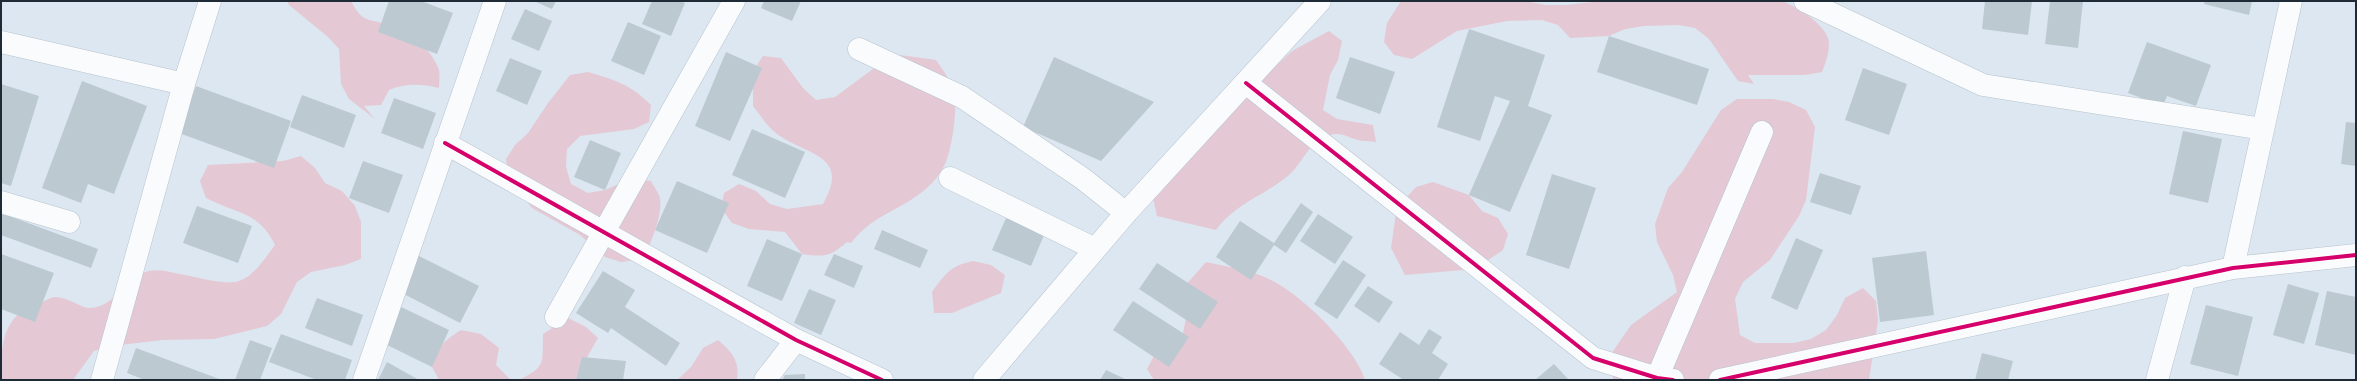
<svg xmlns="http://www.w3.org/2000/svg" width="2357" height="381" viewBox="0 0 2357 381" font-family="'Source Sans 3',sans-serif">
<style>
.green{fill:#e4c9d4}
.building{fill:#bcc9d1}
.lines{fill:none;stroke-linecap:round;stroke-linejoin:round}
.minor-casing{stroke:#b7c3cd;stroke-width:23}
.major-casing{stroke:#b7c3cd;stroke-width:23}
.minor{stroke:#fafbfd;stroke-width:22}
.major{stroke:#fafbfd;stroke-width:22}
.cycleway-casing{stroke:#fff;stroke-width:6}
.cycleway{stroke:#d6006c;stroke-width:4}
</style>
<rect width="100%" height="100%" fill="#dce7f1"/>
<!-- green -->
<path class="green" d="M 287,1 L 351,1 C 364,26 370,17 390,26 C 411,35 431,47 439,70 C 440,75 439,83 439,88 C 420,84 407,83 389,90 L 381,105 L 364,106 L 375,119 L 349,99 L 341,84 L 339,49 L 328,37 L 289,5 Z
M 1401,1 L 1524,1 L 1546,5 L 1566,5 L 1603,1 L 1782,1 C 1796,6 1823,23 1828,38 C 1831,49 1826,62 1822,72 L 1805,75 L 1748,75 L 1754,84 L 1738,81 L 1709,39 L 1695,28 L 1678,25 L 1644,26 L 1625,29 L 1609,36 L 1570,38 L 1558,25 L 1542,20 L 1507,21 L 1457,31 L 1412,59 L 1394,55 L 1384,42 L 1387,23 Z
M 1329,31 L 1342,41 L 1338,60 L 1330,75 L 1323,110 L 1337,119 L 1373,125 L 1376,142 C 1370,141 1364,142 1358,140 C 1344,136 1342,131 1326,136 C 1309,142 1302,164 1289,175 C 1264,196 1236,203 1216,230 L 1157,216 L 1153,198 L 1265,76 L 1292,51 Z
M 900,55 L 936,60 C 943,70 950,79 954,92 C 958,107 952,149 945,164 C 940,174 932,185 922,192 C 897,212 873,215 851,243 L 847,242 C 830,257 824,257 802,254 L 785,232 L 749,229 L 732,223 L 721,208 L 724,193 L 739,184 L 756,191 L 770,204 L 787,209 L 823,204 C 851,154 807,156 777,134 C 768,127 760,115 753,106 L 753,71 L 763,56 L 781,58 L 803,88 L 816,100 L 835,97 L 881,63 Z
M 588,72 C 615,80 630,84 651,105 L 649,122 L 634,129 L 580,136 L 567,149 L 566,167 L 571,184 L 588,193 L 605,190 L 632,178 L 651,181 C 653,186 657,190 659,195 C 665,211 650,245 643,259 L 621,262 L 605,257 L 580,235 L 532,208 L 509,177 L 506,159 L 515,145 L 528,133 L 548,103 L 570,75 Z
M 1737,99 L 1773,99 L 1789,102 L 1806,110 L 1815,127 L 1806,200 L 1799,216 L 1770,260 L 1743,282 L 1735,299 L 1740,335 L 1755,343 L 1794,343 L 1811,339 L 1826,330 L 1837,315 L 1845,298 L 1863,288 L 1876,301 L 1878,320 L 1869,380 L 1613,380 L 1611,354 L 1631,325 L 1677,292 L 1673,275 L 1657,242 L 1655,224 L 1668,188 L 1682,172 L 1721,110 Z
M 301,156 L 315,168 L 325,183 L 342,191 L 355,206 L 361,222 L 361,259 L 345,265 L 311,272 L 297,282 L 281,314 L 267,326 L 214,339 L 163,340 L 111,346 L 94,351 L 73,380 L 1,380 C 1,347 1,315 39,303 C 43,302 51,297 55,297 C 68,297 81,308 89,308 C 116,308 125,276 149,271 C 159,269 170,272 179,274 C 194,276 225,286 239,281 C 254,276 266,257 275,245 C 259,211 236,214 206,198 L 200,181 L 208,165 L 283,161 Z
M 1433,182 L 1469,195 L 1482,211 L 1498,218 L 1508,234 L 1503,250 L 1475,269 L 1405,275 L 1391,248 L 1396,213 L 1405,199 L 1416,187 Z
M 973,261 L 991,265 L 1005,275 L 1001,293 L 952,313 L 934,313 L 932,292 C 946,273 950,266 973,261 Z
M 1206,262 C 1227,267 1252,270 1271,280 C 1302,295 1355,347 1365,380 L 1154,380 L 1147,369 L 1155,354 L 1183,333 L 1186,318 L 1184,287 Z
M 568,318 L 586,327 L 598,338 L 578,373 L 576,380 L 519,380 C 547,366 542,363 543,334 Z
M 461,330 L 481,334 L 499,348 L 496,365 L 511,380 L 439,380 L 432,367 C 435,348 445,340 461,330 Z
M 718,340 C 732,352 740,361 737,380 L 677,380 L 691,367 L 703,348 Z"/>
<!-- building -->
<path class="building" d="M 389,1 L 421,1 L 453,13 L 437,54 L 378,32 Z
M 534,1 L 556,1 L 552,9 Z
M 652,1 L 680,1 L 685,3 L 671,36 L 642,24 Z
M 764,1 L 801,1 L 792,21 L 761,8 Z
M 1985,1 L 2032,1 L 2028,35 L 1982,29 Z
M 2050,1 L 2083,1 L 2078,48 L 2045,44 Z
M 2205,1 L 2252,1 L 2249,15 L 2204,4 Z
M 525,9 L 552,21 L 539,51 L 511,39 Z
M 628,22 L 661,36 L 644,75 L 611,61 Z
M 1469,29 L 1545,55 L 1528,106 L 1552,115 L 1510,212 L 1469,195 L 1510,101 L 1495,96 L 1480,141 L 1437,127 Z
M 1609,36 L 1709,69 L 1697,105 L 1597,72 Z
M 2147,42 L 2211,65 L 2196,106 L 2167,96 L 2163,106 L 2128,93 Z
M 726,52 L 762,68 L 730,141 L 695,126 Z
M 1054,57 L 1154,102 L 1101,161 L 1023,127 Z
M 1350,57 L 1395,72 L 1380,114 L 1336,98 Z
M 510,58 L 542,71 L 527,105 L 496,91 Z
M 1863,68 L 1907,84 L 1889,135 L 1845,120 Z
M 82,81 L 147,106 L 114,194 L 88,184 L 81,203 L 42,188 Z
M 1,84 L 39,96 L 11,186 L 1,183 Z
M 196,86 L 291,121 L 274,168 L 179,133 Z
M 302,95 L 356,115 L 344,148 L 290,127 Z
M 394,98 L 436,113 L 423,149 L 381,133 Z
M 2346,122 L 2356,123 L 2356,166 L 2341,164 Z
M 752,129 L 805,152 L 785,198 L 732,175 Z
M 2183,131 L 2222,139 L 2208,203 L 2169,194 Z
M 590,140 L 621,153 L 605,190 L 574,177 Z
M 363,161 L 403,175 L 389,213 L 349,198 Z
M 1820,173 L 1861,186 L 1851,215 L 1810,202 Z
M 1552,174 L 1596,188 L 1569,269 L 1526,255 Z
M 677,181 L 729,203 L 707,253 L 655,230 Z
M 1301,203 L 1313,212 L 1286,253 L 1274,245 L 1251,280 L 1216,257 L 1240,221 L 1274,243 Z
M 197,206 L 252,226 L 238,263 L 183,243 Z
M 1,213 L 98,249 L 91,268 L 1,235 Z
M 1318,214 L 1353,237 L 1335,264 L 1300,241 Z
M 1006,218 L 1044,235 L 1031,266 L 992,250 Z
M 882,230 L 928,250 L 920,268 L 874,249 Z
M 1796,238 L 1823,250 L 1797,310 L 1771,298 Z
M 767,239 L 802,254 L 782,301 L 747,286 Z
M 1926,251 L 1934,315 L 1880,322 L 1872,258 Z
M 413,253 L 479,286 L 460,323 L 400,292 Z
M 1,254 L 54,273 L 35,322 L 1,309 Z
M 834,254 L 863,266 L 854,288 L 824,275 Z
M 1343,260 L 1366,275 L 1337,319 L 1314,304 Z
M 1157,263 L 1218,302 L 1200,329 L 1139,289 Z
M 603,271 L 635,290 L 625,307 L 680,343 L 666,366 L 611,328 L 608,333 L 576,313 Z
M 2288,284 L 2319,293 L 2304,344 L 2273,335 Z
M 1368,286 L 1393,302 L 1379,323 L 1354,306 Z
M 809,289 L 836,300 L 821,335 L 794,323 Z
M 2327,291 L 2356,297 L 2356,355 L 2315,345 Z
M 317,298 L 363,315 L 352,346 L 305,328 Z
M 1133,301 L 1189,337 L 1169,367 L 1113,330 Z
M 2206,305 L 2253,317 L 2238,376 L 2190,364 Z
M 399,306 L 449,330 L 432,367 L 381,342 Z
M 1429,329 L 1442,337 L 1432,353 L 1448,364 L 1438,380 L 1404,380 L 1379,364 L 1400,332 L 1419,345 Z
M 281,334 L 352,360 L 345,380 L 317,380 L 269,362 Z
M 250,340 L 272,348 L 260,380 L 235,380 Z
M 136,348 L 222,380 L 145,380 L 127,373 Z
M 1982,353 L 2013,361 L 2008,380 L 1975,380 Z
M 582,357 L 626,361 L 623,380 L 576,380 Z
M 387,362 L 419,380 L 378,380 Z
M 1554,364 L 1569,380 L 1535,380 Z
M 1106,370 L 1127,380 L 1100,380 Z
M 805,374 L 805,380 L 782,380 L 785,375 Z"/>
<g class="lines">
<defs>
<path id="minor" d="M 1805,1 L 1983,85 L 2263,129
M 1,42 L 184,84
M 859,49 L 962,97 L 1082,178 L 1126,213
M 1246,83 L 1593,358 L 1657,378 L 1673,380
M 445,143 L 796,340 L 882,380
M 950,178 L 1095,249
M 1,202 L 69,222
M 2233,268 L 2291,1
M 556,317 L 734,1
M 1657,378 L 1762,132
M 102,380 L 184,84 L 210,1
M 364,380 L 495,1
M 765,380 L 796,340
M 1720,380 L 2233,268 L 2356,255
M 2157,380 L 2185,277"/>
<path id="major" d="M 984,380 L 1126,213 L 1320,1"/>
</defs>
<!-- minor casing -->
<use href="#minor" class="minor-casing"/>
<!-- major casing -->
<use href="#major" class="major-casing"/>
<!-- minor -->
<use href="#minor" class="minor"/>
<!-- major -->
<use href="#major" class="major"/>
<defs>
<path id="cycleway" d="M 1246,83 L 1593,358 L 1657,378 L 1673,380
M 445,143 L 796,340 L 882,380
M 1720,380 L 2233,268 L 2356,255"/>
</defs>
<!-- cycleway casing -->
<use href="#cycleway" class="cycleway-casing"/>
<!-- cycleway -->
<use href="#cycleway" class="cycleway"/>
</g>
<!-- border -->
<rect width="2357" height="381" fill="none" stroke="#1e2b37" stroke-width="4"/>
</svg>
